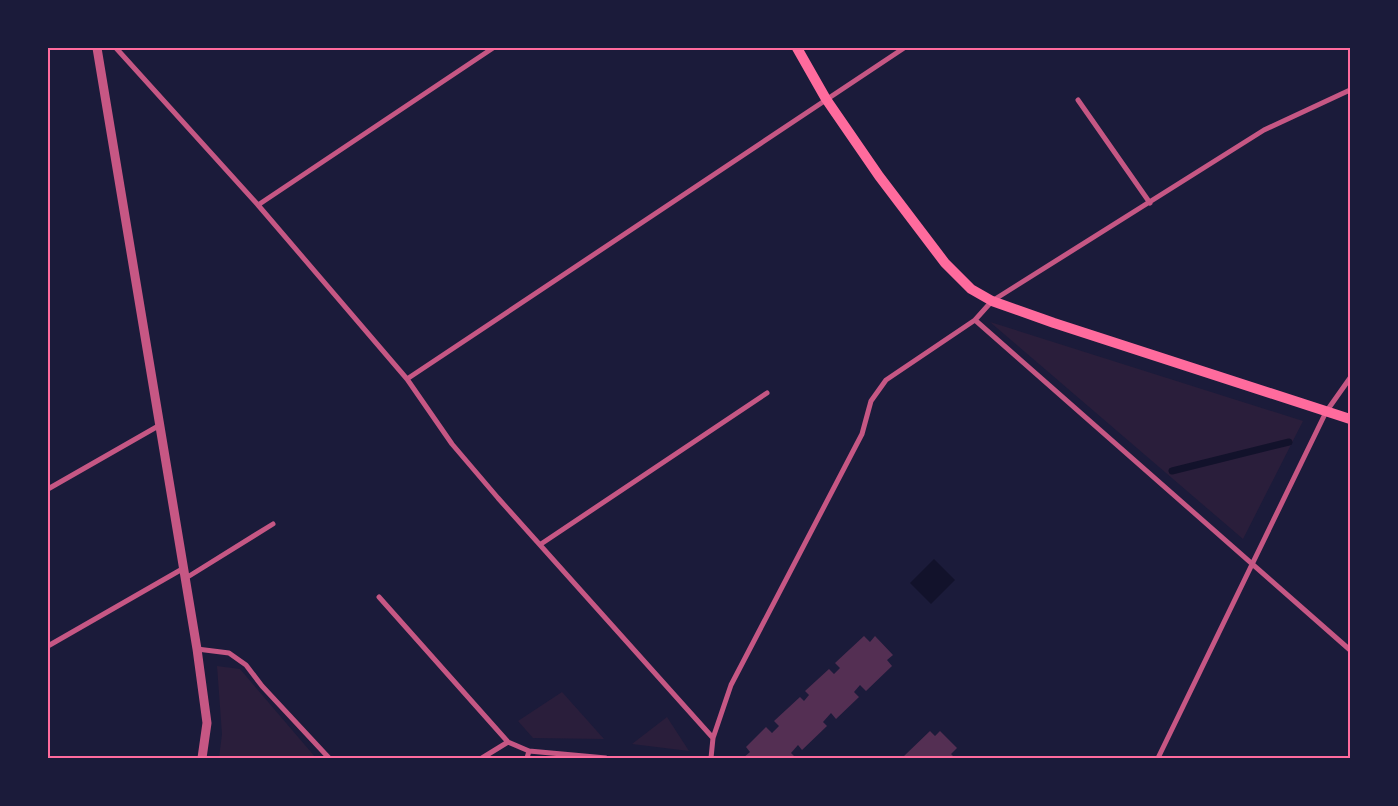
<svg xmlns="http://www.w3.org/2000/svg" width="1398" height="806" viewBox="0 0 1398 806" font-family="Karla,sans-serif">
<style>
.green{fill:#2a1e3b}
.water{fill:#12122b}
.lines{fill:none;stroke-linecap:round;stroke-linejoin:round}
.stream{stroke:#12122b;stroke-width:7}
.building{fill:#542f53}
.minor{stroke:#c65784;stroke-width:5}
.tertiary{stroke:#c65784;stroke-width:9}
.secondary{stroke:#ff6b9d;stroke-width:10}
.neatline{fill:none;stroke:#ff6b9d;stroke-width:2}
</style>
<rect width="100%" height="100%" fill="#1b1b3a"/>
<!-- green -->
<path class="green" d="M 990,322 L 1303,421 L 1243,539 Z
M 217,666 L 240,669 L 316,758 L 219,758 L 222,734 Z
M 562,692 L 604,739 L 533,738 L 518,721 Z
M 667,717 L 689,751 L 632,744 Z"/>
<!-- water -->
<path class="water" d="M 934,559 L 955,580 L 931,604 L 910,583 Z"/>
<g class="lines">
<!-- stream -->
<path class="stream" d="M 1172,471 L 1289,442"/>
</g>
<!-- building -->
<path class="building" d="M 864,636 L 870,642 L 875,636 L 893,655 L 887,660 L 892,666 L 866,691 L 860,685 L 854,692 L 859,697 L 836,719 L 831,713 L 823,722 L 827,726 L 802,750 L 798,745 L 791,753 L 795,757 L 793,758 L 743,758 L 750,752 L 746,747 L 766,727 L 772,733 L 779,726 L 774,721 L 800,697 L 804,701 L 809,695 L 805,691 L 829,669 L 834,674 L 840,668 L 835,663 Z
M 930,731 L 935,736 L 940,731 L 957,748 L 951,754 L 955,758 L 906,758 L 904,756 Z"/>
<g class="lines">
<!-- minor -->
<path class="minor" d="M 116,48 L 258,205 L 407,379 L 452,444 L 498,498 L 713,738
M 1078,100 L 1150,203
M 258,205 L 493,48
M 975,320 L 1350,650
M 407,379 L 904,48
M 48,489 L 160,425
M 541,544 L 767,393
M 186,578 L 273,524
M 379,597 L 508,742
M 48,646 L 184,568
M 197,649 L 229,653 L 246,665 L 262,686 L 329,758
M 482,758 L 508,742 L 529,751 L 606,758
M 527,758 L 529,751
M 711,758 L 713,738 L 731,685 L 862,434 L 871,401 L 886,380 L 975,320 L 992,301 L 1264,130 L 1350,90
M 1158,758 L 1326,412 L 1350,378"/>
<!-- tertiary -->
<path class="tertiary" d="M 97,48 L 197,649 L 207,723 L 202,758"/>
<!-- secondary -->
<path class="secondary" d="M 797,48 L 826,99 L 879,176 L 945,263 L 971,289 L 992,301 L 1054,323 L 1350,419"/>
</g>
<!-- border -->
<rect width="1398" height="806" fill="none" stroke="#1b1b3a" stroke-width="98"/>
<rect x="49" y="49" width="1300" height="708" class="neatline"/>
</svg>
